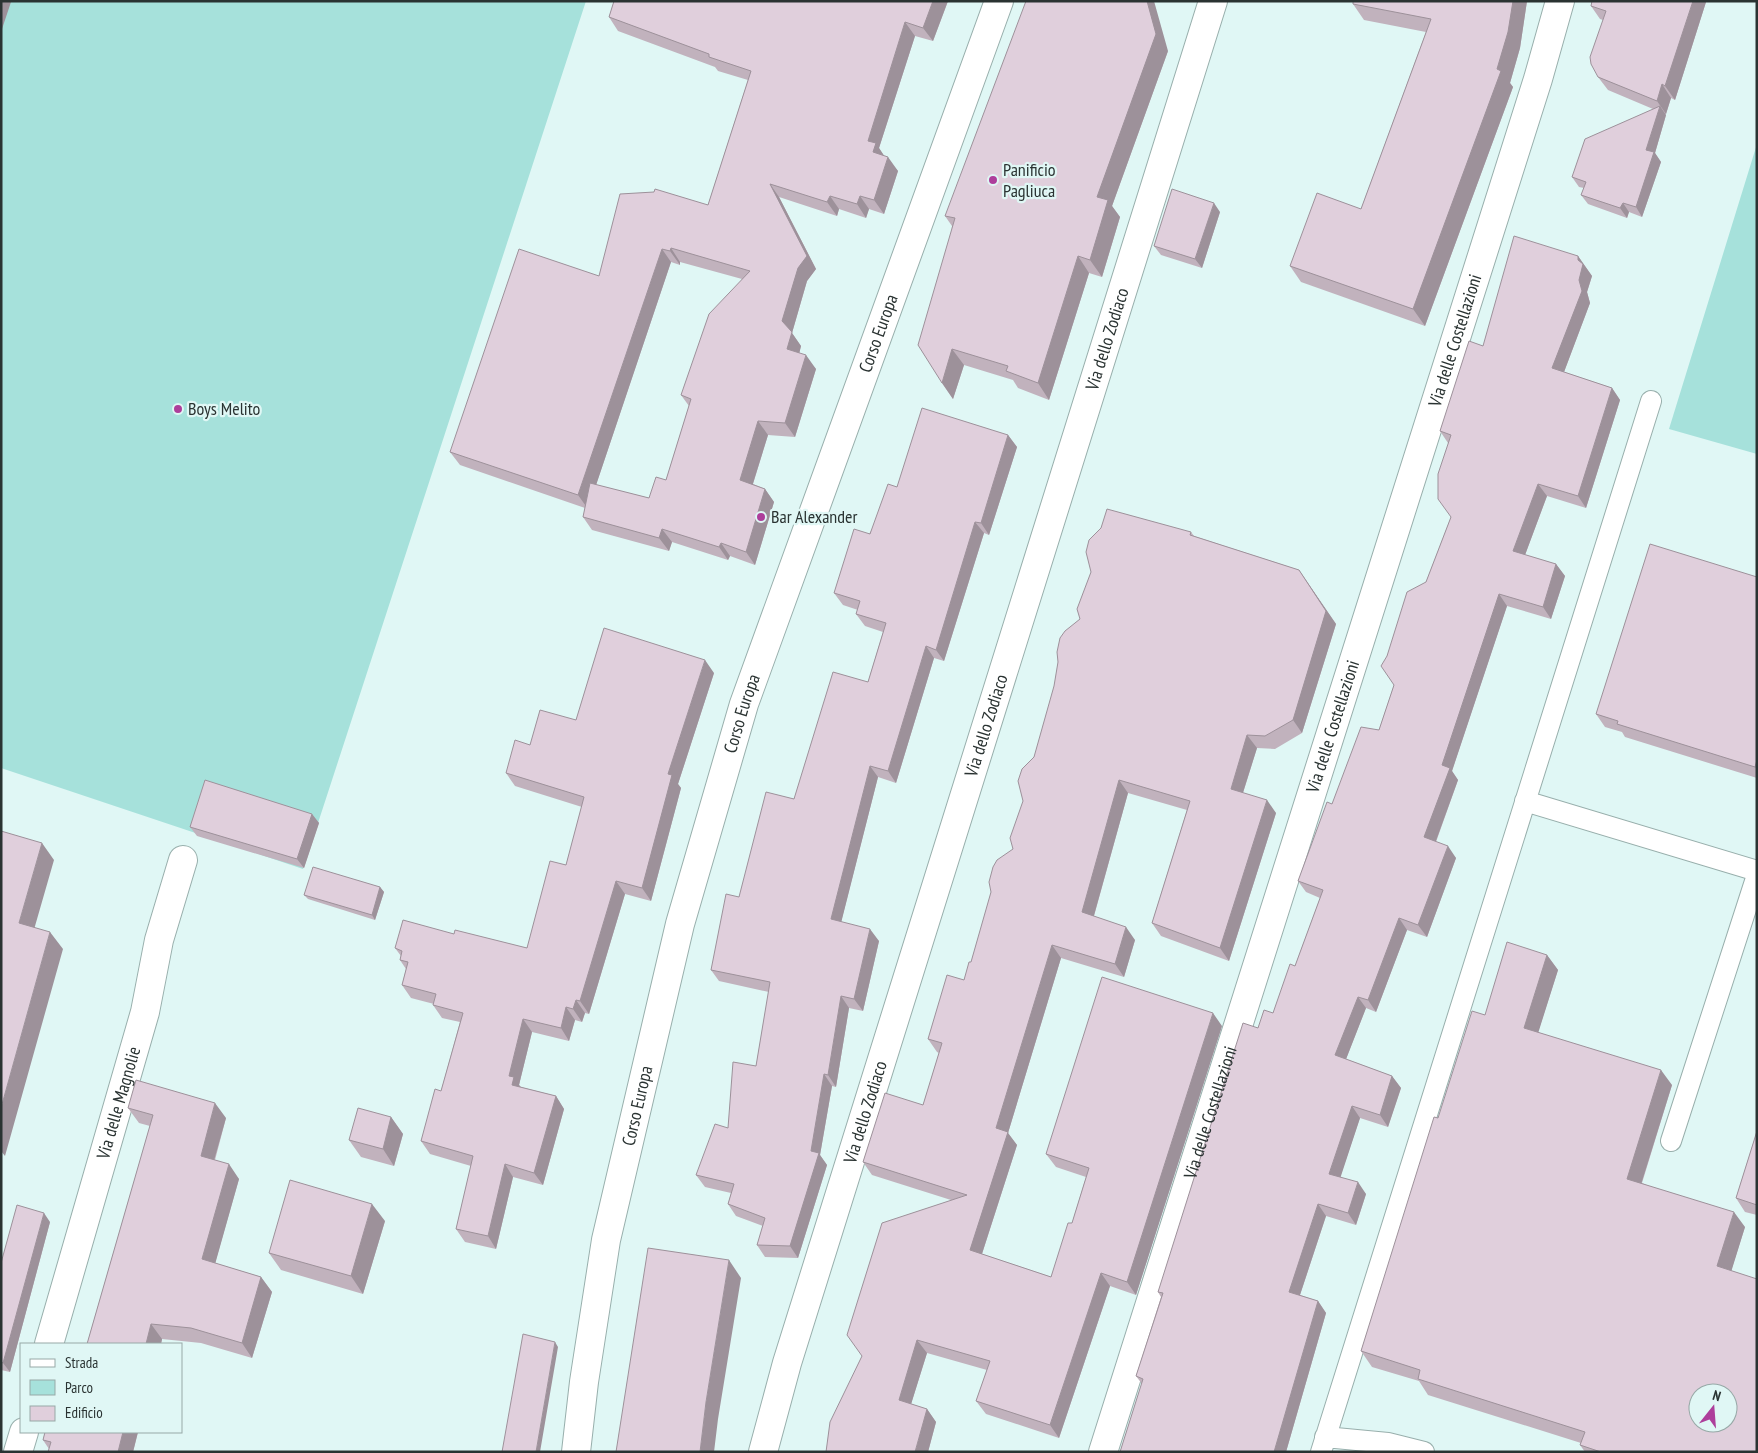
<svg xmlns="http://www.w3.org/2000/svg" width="1758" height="1453" viewBox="0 0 1758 1453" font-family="'PT Sans Narrow',sans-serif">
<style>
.green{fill:#a6e1db}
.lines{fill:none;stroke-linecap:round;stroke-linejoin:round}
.service-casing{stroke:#98afac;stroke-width:22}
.minor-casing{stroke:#98afac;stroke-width:30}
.primary-casing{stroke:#98afac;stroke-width:30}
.service{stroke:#fff;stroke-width:20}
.minor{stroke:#fff;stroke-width:28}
.primary{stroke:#fff;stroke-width:28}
.wall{fill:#c1b2bd;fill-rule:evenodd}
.shaded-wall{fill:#9d919a}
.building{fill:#e0cfdc;stroke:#9d919a;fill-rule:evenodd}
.poi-dot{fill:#ad3e9b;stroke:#e0f7f5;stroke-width:2}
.labels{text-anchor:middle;stroke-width:4.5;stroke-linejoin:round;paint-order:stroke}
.poi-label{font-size:18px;fill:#2a3332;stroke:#e0f7f5;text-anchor:start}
.street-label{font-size:18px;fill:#2a3332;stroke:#e0f7f5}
</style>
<rect width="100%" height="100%" fill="#e0f7f5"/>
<!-- green -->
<path class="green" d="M 1,1 L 586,1 L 303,869 L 1,768 Z
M 1757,144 L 1757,454 L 1669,429 Z"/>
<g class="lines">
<defs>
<path id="service" d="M 1525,801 L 1757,871
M 1671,1141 L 1757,875
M 1325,1437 L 1388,1443 L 1424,1452
M 1321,1452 L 1651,401"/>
<g id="minor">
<path id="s1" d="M 49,1344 L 145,1012 L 159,940 L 183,860"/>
<path d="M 18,1452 L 24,1432"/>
<path id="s2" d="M 763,1452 L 787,1363 L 1213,1"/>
<path id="s3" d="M 1103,1452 L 1538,79 L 1560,1"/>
</g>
<g id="primary">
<path id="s4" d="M 576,1452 L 584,1382 L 606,1240 L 680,924 L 744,704 L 999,1"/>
</g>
</defs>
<!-- service casing -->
<use href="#service" class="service-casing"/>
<!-- minor casing -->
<use href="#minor" class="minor-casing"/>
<!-- primary casing -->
<use href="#primary" class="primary-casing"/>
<!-- service -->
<use href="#service" class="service"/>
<!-- minor -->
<use href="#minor" class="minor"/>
<!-- primary -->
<use href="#primary" class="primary"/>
</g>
<!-- wall -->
<path class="wall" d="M 614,1 L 948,1 L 933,41 L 915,36 L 879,148 L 884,156 L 898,171 L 884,214 L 869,209 L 866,218 L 839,209 L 837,216 L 779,197 L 816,269 L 807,281 L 792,333 L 801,346 L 799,353 L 816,369 L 795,437 L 768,435 L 753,484 L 765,489 L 774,502 L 755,565 L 730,556 L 728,560 L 672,542 L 669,551 L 592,530 L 583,517 L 585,508 L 460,465 L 450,452 L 599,276 L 708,205 L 748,80 L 718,71 L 715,67 L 618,31 L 609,17 ZM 671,262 L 680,265 L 680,262 L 742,279 L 681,395 L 689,406 L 666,480 L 649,498 L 596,485 Z
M 1353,1 L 1527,1 L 1520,48 L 1510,83 L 1513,87 L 1425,326 L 1301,282 L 1290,266 L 1361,209 L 1426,32 L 1364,20 L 1353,4 Z
M 1592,1 L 1706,2 L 1675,100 L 1671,98 L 1666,114 L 1665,114 L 1666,115 L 1655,153 L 1661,162 L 1642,217 L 1629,212 L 1627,218 L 1588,204 L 1581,195 L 1584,188 L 1579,187 L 1572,177 L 1653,109 L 1608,90 L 1598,77 L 1603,20 L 1600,19 L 1591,6 Z
M 1168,51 L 1112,206 L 1120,217 L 1102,277 L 1089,273 L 1049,400 L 1018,388 L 1013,380 L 964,365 L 953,399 L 942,383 L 952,226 L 945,216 Z
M 1220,212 L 1202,268 L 1161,255 L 1154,246 Z
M 1578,256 L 1592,276 L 1587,292 L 1590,303 L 1564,372 L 1612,388 L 1620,400 L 1586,508 L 1547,496 L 1525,555 L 1556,564 L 1565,576 L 1551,619 L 1507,606 L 1452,771 L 1458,780 L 1436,842 L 1456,858 L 1427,937 L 1407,930 L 1376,1012 L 1366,1008 L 1346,1059 L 1392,1076 L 1401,1088 L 1388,1127 L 1360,1118 L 1340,1177 L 1366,1194 L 1356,1225 L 1326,1216 L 1300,1295 L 1318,1301 L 1326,1313 L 1286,1452 L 1120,1452 L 1142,1384 L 1136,1376 L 1161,1297 L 1158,1292 L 1258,1028 L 1273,1013 L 1295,966 L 1320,898 L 1306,892 L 1298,881 L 1332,804 L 1379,730 L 1394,685 L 1387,656 L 1426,582 L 1451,517 L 1448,443 L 1440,431 L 1483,346 Z
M 1008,435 L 1017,447 L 989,535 L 984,533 L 944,661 L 934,658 L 896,783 L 878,777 L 841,922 L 879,941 L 863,1011 L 849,1008 L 836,1087 L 832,1086 L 820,1155 L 827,1165 L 798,1258 L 765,1257 L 757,1245 L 763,1226 L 736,1216 L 728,1204 L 731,1193 L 705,1187 L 696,1175 L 728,1128 L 756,1066 L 769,992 L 719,981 L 711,970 L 739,897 L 794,799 L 868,682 L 883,632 L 865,626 L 856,614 L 858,610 L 843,605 L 834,593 L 897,487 Z
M 1191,532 L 1194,536 L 1299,570 L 1336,624 L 1302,733 L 1275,749 L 1257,748 L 1243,793 L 1276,813 L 1229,961 L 1161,936 L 1152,923 L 1187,810 L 1128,793 L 1094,916 L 1135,940 L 1124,977 L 1061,958 L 1008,1133 L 1017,1145 L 982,1254 L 1051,1277 L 1072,1223 L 1086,1177 L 1056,1167 L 1046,1154 L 1222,1026 L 1136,1295 L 1110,1286 L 1059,1438 L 986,1414 L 976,1401 L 987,1370 L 927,1353 L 911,1404 L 927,1409 L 936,1422 L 928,1452 L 862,1356 L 951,1200 L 872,1175 L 863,1162 L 923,1105 L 939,1053 L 937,1052 L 928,1039 L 964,980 L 971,962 L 1013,849 L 1034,757 Z
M 1757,577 L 1757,778 L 1625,737 L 1622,732 L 1605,727 L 1596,714 Z
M 714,673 L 678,784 L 681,788 L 651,901 L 625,894 L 589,1014 L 585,1013 L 582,1022 L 575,1020 L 569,1041 L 532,1032 L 519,1085 L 521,1087 L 556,1096 L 564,1109 L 543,1185 L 513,1177 L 496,1249 L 465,1242 L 456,1229 L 471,1166 L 430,1154 L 421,1141 L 441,1091 L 460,1022 L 442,1018 L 433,1005 L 434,1004 L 411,998 L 402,985 L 406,969 L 400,960 L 401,956 L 395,948 L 454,934 L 527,948 L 566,865 L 582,807 L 515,786 L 506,773 L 530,745 L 576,720 Z
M 312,814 L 319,823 L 304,868 L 197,836 L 190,827 Z
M 380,887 L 384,892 L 375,920 L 308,899 L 304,895 Z
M 1547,955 L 1558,970 L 1538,1032 L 1672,1085 L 1642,1183 L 1745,1227 L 1731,1271 L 1757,1452 L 1585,1452 L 1580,1445 L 1581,1443 L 1428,1395 L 1419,1381 L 1372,1367 L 1361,1351 L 1438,1118 L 1485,1015 Z
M 128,1108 L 226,1118 L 215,1160 L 239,1179 L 215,1263 L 261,1277 L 272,1292 L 252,1358 L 201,1343 L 162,1339 L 161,1344 L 87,1344 L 150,1126 L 139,1123 Z
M 391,1117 L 403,1134 L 394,1166 L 361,1157 L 349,1140 Z
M 1757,1131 L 1757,1215 L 1745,1212 L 1736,1198 Z
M 385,1221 L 363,1294 L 281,1270 L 269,1253 Z
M 50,1222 L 10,1372 L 1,1370 L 1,1263 Z
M 45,1432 L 138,1432 L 133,1452 L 48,1452 L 49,1449 L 43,1440 Z"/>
<!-- shaded-wall -->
<path class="shaded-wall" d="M 1,1 L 11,2 L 1,32 Z
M 933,1 L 948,1 L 933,41 L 923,28 Z
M 1147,1 L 1154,1 L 1168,51 L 1112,206 L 1120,217 L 1102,277 L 1090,260 L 1097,197 Z
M 1513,1 L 1527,1 L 1520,48 L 1510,83 L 1513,87 L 1425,326 L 1413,309 L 1497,69 Z
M 1693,1 L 1706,2 L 1675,100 L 1665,86 Z
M 905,22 L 915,36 L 879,148 L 885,157 L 873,152 L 868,141 Z
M 1662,84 L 1671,98 L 1666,114 L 1657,101 Z
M 1660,106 L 1666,115 L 1655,153 L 1661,162 L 1642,217 L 1636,207 L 1646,150 Z
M 888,157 L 898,171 L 884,214 L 874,200 Z
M 770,184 L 779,197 L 816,269 L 807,281 L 792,333 L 801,346 L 797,363 L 787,349 L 782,321 Z
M 830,196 L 839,209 L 837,216 L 827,202 Z
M 860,196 L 869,209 L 866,218 L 857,204 Z
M 1214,203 L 1220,212 L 1202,268 L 1195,259 Z
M 1623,203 L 1629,212 L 1627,218 L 1620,208 Z
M 671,248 L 680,262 L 680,265 L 670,251 Z
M 662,249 L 671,262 L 588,509 L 578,495 Z
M 1078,256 L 1089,273 L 1049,400 L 1038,383 Z
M 1578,256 L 1592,276 L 1587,292 L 1590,303 L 1561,380 L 1552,368 L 1578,260 Z
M 952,349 L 964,365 L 953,399 L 942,383 Z
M 806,355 L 816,369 L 795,437 L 785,423 Z
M 1612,388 L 1620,400 L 1586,508 L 1578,496 Z
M 758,421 L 768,435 L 750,493 L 740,480 Z
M 1008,435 L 1017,447 L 989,535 L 981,523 Z
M 1538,484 L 1547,496 L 1522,563 L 1513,551 Z
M 765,489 L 774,502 L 755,565 L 746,552 Z
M 975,522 L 984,533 L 944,661 L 936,650 Z
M 662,529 L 672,542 L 669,551 L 659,538 Z
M 721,543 L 730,556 L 728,560 L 719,547 Z
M 1556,564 L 1565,576 L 1551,619 L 1543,607 Z
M 1299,570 L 1336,624 L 1302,733 L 1293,720 Z
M 1499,594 L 1507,606 L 1452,771 L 1458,780 L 1433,849 L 1424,837 L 1442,765 Z
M 926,646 L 934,658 L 896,783 L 888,771 Z
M 705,660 L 714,673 L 678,784 L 681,788 L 651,901 L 642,888 L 668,774 Z
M 1247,735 L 1257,748 L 1240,802 L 1231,789 Z
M 1757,760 L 1757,770 L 1755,767 Z
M 870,766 L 878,777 L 839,931 L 831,919 Z
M 1119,780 L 1128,793 L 1091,926 L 1082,912 Z
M 1267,800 L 1276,813 L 1229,961 L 1220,948 Z
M 312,814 L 319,823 L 304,868 L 297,859 Z
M 42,843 L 54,860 L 31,940 L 19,923 Z
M 1448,846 L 1456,858 L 1427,937 L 1418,925 Z
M 616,881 L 625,894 L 589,1014 L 580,1001 Z
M 380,887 L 384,892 L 375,920 L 372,915 Z
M 1399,918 L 1407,930 L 1376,1012 L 1368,1000 Z
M 1126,927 L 1135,940 L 1124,977 L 1115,964 Z
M 870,929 L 879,941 L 863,1011 L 854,999 Z
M 50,932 L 63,949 L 5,1156 L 1,1151 L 1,1108 Z
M 1052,945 L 1061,958 L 1008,1133 L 1017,1145 L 979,1263 L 970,1250 L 996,1128 Z
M 1547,955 L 1558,970 L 1535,1043 L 1524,1028 Z
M 841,996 L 849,1008 L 836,1087 L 828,1075 Z
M 1358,997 L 1366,1008 L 1343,1067 L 1335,1055 Z
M 576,1000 L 585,1013 L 582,1022 L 573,1009 Z
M 566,1007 L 575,1020 L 569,1041 L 561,1028 Z
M 1213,1013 L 1222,1026 L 1136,1295 L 1127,1282 Z
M 523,1019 L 532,1032 L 519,1085 L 523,1090 L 512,1085 L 509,1076 Z
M 1661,1070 L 1672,1085 L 1638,1194 L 1627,1179 Z
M 824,1074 L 832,1086 L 820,1155 L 827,1165 L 798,1258 L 790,1246 L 811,1151 Z
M 1392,1076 L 1401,1088 L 1388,1127 L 1380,1115 Z
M 556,1096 L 564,1109 L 543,1185 L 534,1173 Z
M 215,1103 L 226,1118 L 211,1171 L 201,1156 Z
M 1352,1106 L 1360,1118 L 1338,1185 L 1329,1174 Z
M 391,1117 L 403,1134 L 394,1166 L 383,1149 Z
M 229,1164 L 239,1179 L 212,1275 L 202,1259 Z
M 505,1164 L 513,1177 L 496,1249 L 488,1236 Z
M 1358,1182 L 1366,1194 L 1356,1225 L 1348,1213 Z
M 372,1204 L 385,1221 L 363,1294 L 351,1276 Z
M 1318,1204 L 1326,1216 L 1297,1304 L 1289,1292 Z
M 1734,1212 L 1745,1227 L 1728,1282 L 1717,1266 Z
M 44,1213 L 50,1222 L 10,1372 L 3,1363 Z
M 729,1260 L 741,1278 L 718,1419 L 714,1452 L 700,1452 L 706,1402 Z
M 1101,1273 L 1110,1286 L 1059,1438 L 1050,1425 Z
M 261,1277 L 272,1292 L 252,1358 L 242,1343 Z
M 1318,1301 L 1326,1313 L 1286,1452 L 1274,1452 Z
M 151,1324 L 162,1339 L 161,1344 L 146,1344 Z
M 917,1340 L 927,1353 L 908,1414 L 899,1400 Z
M 555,1342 L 558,1347 L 540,1452 L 536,1452 Z
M 927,1409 L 936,1422 L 928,1452 L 915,1452 Z
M 123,1432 L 138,1432 L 133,1452 L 118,1452 Z"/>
<!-- building -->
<path class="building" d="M 614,1 L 933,1 L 923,28 L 905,22 L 868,141 L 876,143 L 873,152 L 888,157 L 874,200 L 860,196 L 857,204 L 830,196 L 827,202 L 770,184 L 807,256 L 798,268 L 782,321 L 792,332 L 787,349 L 806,355 L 785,423 L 758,421 L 740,480 L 765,489 L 746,552 L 721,543 L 719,547 L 662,529 L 659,538 L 583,517 L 590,483 L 649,498 L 656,477 L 666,480 L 691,399 L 681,395 L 709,314 L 750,271 L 671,248 L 670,251 L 662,249 L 578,495 L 450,452 L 519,249 L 599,276 L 620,194 L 654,192 L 655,189 L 708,205 L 751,71 L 709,57 L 709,54 L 609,17 Z
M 1026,1 L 1147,1 L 1156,34 L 1097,197 L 1108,200 L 1090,260 L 1078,256 L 1038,383 L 1006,371 L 1008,366 L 952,349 L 942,383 L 918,345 L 955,218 L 945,216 Z
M 1353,1 L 1513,1 L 1508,32 L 1497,69 L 1501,71 L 1413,309 L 1290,266 L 1317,193 L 1361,209 L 1431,19 L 1353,4 Z
M 1592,1 L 1693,1 L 1665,86 L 1662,84 L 1657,101 L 1598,77 L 1591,64 L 1590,57 L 1606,11 L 1591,6 Z
M 1660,106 L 1646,150 L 1654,152 L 1636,207 L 1623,203 L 1620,208 L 1581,195 L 1586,182 L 1572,177 L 1585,139 Z
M 1172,189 L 1214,203 L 1195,259 L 1154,246 Z
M 1514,236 L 1578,256 L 1578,260 L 1583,264 L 1579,280 L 1582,291 L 1552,368 L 1612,388 L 1578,496 L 1538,484 L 1513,551 L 1556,564 L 1543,607 L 1499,594 L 1442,765 L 1450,768 L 1424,837 L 1448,846 L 1418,925 L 1399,918 L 1368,1000 L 1358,997 L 1335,1055 L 1392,1076 L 1380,1115 L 1352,1106 L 1329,1174 L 1358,1182 L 1348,1213 L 1318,1204 L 1289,1292 L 1318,1301 L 1274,1452 L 1120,1452 L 1143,1379 L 1136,1376 L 1163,1293 L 1158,1292 L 1243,1023 L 1258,1028 L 1264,1010 L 1273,1013 L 1290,964 L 1295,966 L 1323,890 L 1298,881 L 1327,802 L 1332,804 L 1361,727 L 1379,730 L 1394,685 L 1381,666 L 1387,656 L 1407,592 L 1426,582 L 1451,517 L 1438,499 L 1438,474 L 1451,435 L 1440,431 L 1469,341 L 1483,346 Z
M 922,408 L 1008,435 L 981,523 L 975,522 L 936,650 L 926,646 L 888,771 L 870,766 L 831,919 L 870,929 L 854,999 L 841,996 L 828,1075 L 824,1074 L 811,1151 L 819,1153 L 790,1246 L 757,1245 L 765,1218 L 728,1204 L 734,1184 L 696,1175 L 715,1124 L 728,1128 L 733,1062 L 756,1066 L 770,982 L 711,970 L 726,894 L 739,897 L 766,792 L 794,799 L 833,672 L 868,682 L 886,623 L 856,614 L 860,601 L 834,593 L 854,529 L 870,534 L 888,484 L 897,487 Z
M 1107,509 L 1191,532 L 1190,535 L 1299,570 L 1326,611 L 1293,720 L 1265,736 L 1247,735 L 1231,789 L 1267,800 L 1220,948 L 1152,923 L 1190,801 L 1119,780 L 1082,912 L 1126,927 L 1115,964 L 1052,945 L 996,1128 L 1008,1132 L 970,1250 L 1051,1277 L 1068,1223 L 1072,1223 L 1089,1168 L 1046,1154 L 1102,977 L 1213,1013 L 1127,1282 L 1101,1273 L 1050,1425 L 976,1401 L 990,1361 L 917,1340 L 899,1400 L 927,1409 L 915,1452 L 826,1452 L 830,1422 L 862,1356 L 847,1335 L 882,1223 L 967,1195 L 863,1162 L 885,1093 L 923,1105 L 942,1043 L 928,1039 L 947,975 L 964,980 L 969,962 L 971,962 L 991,892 L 989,882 L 993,867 L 997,860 L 1013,849 L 1010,838 L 1023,801 L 1018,781 L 1022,769 L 1034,757 L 1054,686 L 1058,662 L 1057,652 L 1060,638 L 1065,631 L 1080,619 L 1077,609 L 1091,572 L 1086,552 L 1089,540 L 1101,528 Z
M 1650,544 L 1757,577 L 1757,760 L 1755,767 L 1617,724 L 1618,721 L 1596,714 Z
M 604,628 L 705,660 L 668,774 L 672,775 L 642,888 L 616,881 L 580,1001 L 576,1000 L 573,1009 L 566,1007 L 561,1028 L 523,1019 L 509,1076 L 514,1077 L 512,1085 L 556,1096 L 534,1173 L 505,1164 L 488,1236 L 456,1229 L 473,1156 L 421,1141 L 435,1089 L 441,1091 L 463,1013 L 433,1005 L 436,994 L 402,985 L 408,962 L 400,960 L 402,951 L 395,948 L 403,920 L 454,934 L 455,930 L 527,948 L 550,861 L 566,865 L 584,797 L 506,773 L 515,740 L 530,745 L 540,710 L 576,720 Z
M 205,780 L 312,814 L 297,859 L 190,827 Z
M 1,831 L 42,843 L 19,923 L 50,932 L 1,1108 Z
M 313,867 L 380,887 L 372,915 L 304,895 Z
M 1507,942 L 1547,955 L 1524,1028 L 1661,1070 L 1627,1179 L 1734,1212 L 1717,1266 L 1757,1279 L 1757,1452 L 1601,1452 L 1580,1445 L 1585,1432 L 1418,1379 L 1420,1370 L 1361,1351 L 1434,1117 L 1438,1118 L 1472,1011 L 1485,1015 ZM 1698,1393 L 1728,1393 L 1728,1423 L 1698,1423 Z
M 136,1080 L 215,1103 L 201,1156 L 229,1164 L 202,1259 L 261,1277 L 242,1343 L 191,1328 L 151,1324 L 146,1344 L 87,1344 L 153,1115 L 128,1108 Z
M 358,1108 L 391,1117 L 383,1149 L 349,1140 Z
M 1757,1131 L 1757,1205 L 1736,1198 Z
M 290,1180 L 372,1204 L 351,1276 L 269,1253 Z
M 17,1205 L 44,1213 L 3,1363 L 1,1362 L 1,1263 Z
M 648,1248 L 729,1260 L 706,1402 L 700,1452 L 616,1452 Z
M 523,1334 L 555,1342 L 536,1452 L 502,1452 Z
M 45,1432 L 123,1432 L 118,1452 L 48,1452 L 51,1442 L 43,1440 Z"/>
<!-- markers -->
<g class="poi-dot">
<circle cx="993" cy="180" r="5"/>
<circle cx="178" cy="409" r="5"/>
<circle cx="761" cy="517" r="5"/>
</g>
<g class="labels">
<!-- poi labels -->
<g class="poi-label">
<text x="1003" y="176">Panificio<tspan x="1003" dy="21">Pagliuca</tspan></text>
<text x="188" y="415">Boys Melito</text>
<text x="771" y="523">Bar Alexander</text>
</g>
<!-- street labels -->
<g class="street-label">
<text dy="6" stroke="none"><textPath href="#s4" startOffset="1162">Corso Europa</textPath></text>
<text dy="6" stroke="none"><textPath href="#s2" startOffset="1165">Via dello Zodiaco</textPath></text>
<text dy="6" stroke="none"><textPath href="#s3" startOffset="1166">Via delle Costellazioni</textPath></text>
<text dy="6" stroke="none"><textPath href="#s4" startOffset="758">Corso Europa</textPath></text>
<text dy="6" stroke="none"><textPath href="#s2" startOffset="760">Via dello Zodiaco</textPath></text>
<text dy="6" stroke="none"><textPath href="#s3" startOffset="761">Via delle Costellazioni</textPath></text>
<text dy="6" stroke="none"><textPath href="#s1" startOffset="251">Via delle Magnolie</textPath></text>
<text dy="6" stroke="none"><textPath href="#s4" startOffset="352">Corso Europa</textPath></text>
<text dy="6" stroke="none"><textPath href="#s2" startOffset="355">Via dello Zodiaco</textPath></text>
<text dy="6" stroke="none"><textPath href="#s3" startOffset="356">Via delle Costellazioni</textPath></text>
</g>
</g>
<!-- border -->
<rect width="1758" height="1453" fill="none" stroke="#2a3332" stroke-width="5"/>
<!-- legend -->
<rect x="20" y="1343" width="162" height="90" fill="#e0f7f5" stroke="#97a9a7"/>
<rect x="30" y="1359" width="25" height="8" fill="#ffffff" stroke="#97a9a7"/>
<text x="65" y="1368" font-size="15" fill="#2a3332">Strada</text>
<rect x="30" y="1380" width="25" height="15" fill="#a6e1db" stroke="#97a9a7"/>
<text x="65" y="1393" font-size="15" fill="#2a3332">Parco</text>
<rect x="30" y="1406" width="25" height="15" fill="#e0cfdc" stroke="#97a9a7"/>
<text x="65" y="1418" font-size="15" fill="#2a3332">Edificio</text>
<!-- north arrow -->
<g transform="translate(1713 1408) rotate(17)"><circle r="24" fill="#e0f7f5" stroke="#97a9a7"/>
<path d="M0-4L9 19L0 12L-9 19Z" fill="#ad3e9b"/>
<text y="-8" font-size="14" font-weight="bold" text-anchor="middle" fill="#2a3332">N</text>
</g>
</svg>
